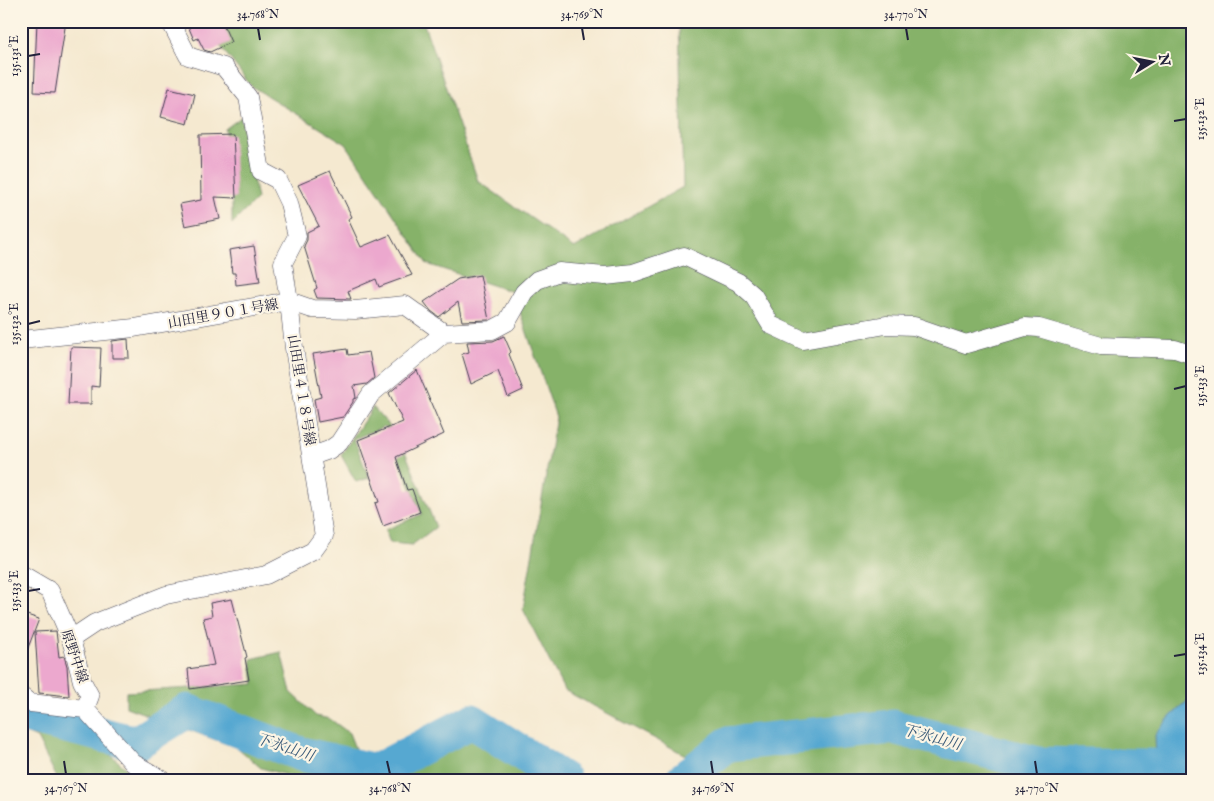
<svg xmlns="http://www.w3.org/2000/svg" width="1214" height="801" viewBox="0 0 1214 801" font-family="'IM FELL English','Noto Serif JP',serif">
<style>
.forest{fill:#86b269;stroke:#546a52}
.water{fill:#57a8d1;stroke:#3c6586}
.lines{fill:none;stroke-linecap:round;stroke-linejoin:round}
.river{stroke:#57a8d1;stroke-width:35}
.building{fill:#eca8ce}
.minor-casing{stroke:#424051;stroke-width:19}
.minor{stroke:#fff;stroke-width:18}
.ticks{fill:none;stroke:#22223b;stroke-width:2}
.labels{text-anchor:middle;stroke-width:4.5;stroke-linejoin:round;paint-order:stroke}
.street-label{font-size:14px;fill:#22223b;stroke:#fcf5e5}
.water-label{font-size:15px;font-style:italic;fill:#375877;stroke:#fcf5e5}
.neatline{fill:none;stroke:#22223b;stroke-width:2}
.ticks-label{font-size:12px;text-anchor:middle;fill:#22223b}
</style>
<rect width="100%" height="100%" fill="#fcf5e5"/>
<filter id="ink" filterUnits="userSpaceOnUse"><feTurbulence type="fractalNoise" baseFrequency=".02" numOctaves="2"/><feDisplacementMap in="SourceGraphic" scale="10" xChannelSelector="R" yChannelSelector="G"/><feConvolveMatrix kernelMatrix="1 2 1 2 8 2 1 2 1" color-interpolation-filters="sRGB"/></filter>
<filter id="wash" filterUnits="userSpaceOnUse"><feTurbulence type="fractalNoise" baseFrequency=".0096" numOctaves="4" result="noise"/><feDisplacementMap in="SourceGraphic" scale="20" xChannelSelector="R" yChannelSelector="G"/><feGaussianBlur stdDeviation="1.12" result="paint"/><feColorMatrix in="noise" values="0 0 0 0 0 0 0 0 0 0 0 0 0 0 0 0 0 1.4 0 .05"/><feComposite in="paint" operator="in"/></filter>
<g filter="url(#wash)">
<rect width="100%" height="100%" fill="#f5e9d0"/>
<!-- forest -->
<path class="forest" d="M 201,21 L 423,21 L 478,181 L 574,248 L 683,187 L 679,21 L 1193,21 L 1193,696 L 1170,717 L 1155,775 L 1157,780 L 725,780 L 689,757 L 564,690 L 523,609 L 556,417 L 513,292 L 427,264 L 346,144 L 251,86 Z
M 241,117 L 257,199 L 232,224 L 232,180 L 225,129 Z
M 373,407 L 399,437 L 436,527 L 412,545 L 390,543 L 385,530 L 422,514 L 385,426 L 354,439 L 369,478 L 356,482 L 341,455 Z
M 281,652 L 291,692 L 316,716 L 330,719 L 349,733 L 361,764 L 351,780 L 304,780 L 261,768 L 238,748 L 126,707 L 126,692 L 254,684 L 251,659 Z
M 21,704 L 48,715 L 94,740 L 138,779 L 58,780 L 37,738 L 21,731 Z
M 467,712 L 535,780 L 378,780 L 409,743 Z"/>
<!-- water -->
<path class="water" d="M 1193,696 L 1193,780 L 1157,780 L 1155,735 L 1170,717 Z"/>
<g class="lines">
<!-- river -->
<path class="river" d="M 21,715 L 136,743 L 187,711 L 301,754 L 376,771 L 472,721 L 564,780
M 682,780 L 728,744 L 893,727 L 1038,764 L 1193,767"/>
</g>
<g id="blocks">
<!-- building -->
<path class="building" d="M 37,21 L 66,21 L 55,93 L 34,92 Z
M 186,21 L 226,21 L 217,26 L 223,24 L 231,42 L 210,52 L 204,50 L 198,38 L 194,40 Z
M 169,88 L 195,94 L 188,124 L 161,117 Z
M 233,134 L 236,198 L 215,197 L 220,219 L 185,226 L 180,204 L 201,200 L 200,135 Z
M 330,171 L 352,217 L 348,219 L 361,247 L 390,235 L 412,275 L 379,287 L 376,279 L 348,291 L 351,299 L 350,299 L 317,298 L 314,290 L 317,288 L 304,246 L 307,240 L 307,232 L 319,226 L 298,185 Z
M 254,246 L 260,282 L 236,285 L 235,273 L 232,273 L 229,250 Z
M 480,275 L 489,320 L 462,321 L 458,302 L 439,317 L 431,311 L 424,302 L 458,279 Z
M 504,336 L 511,352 L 509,354 L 523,390 L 508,397 L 498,371 L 471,384 L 462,354 L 469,352 L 467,342 L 493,341 Z
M 128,339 L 129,358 L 112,358 L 112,341 Z
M 71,347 L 101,348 L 99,387 L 91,386 L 91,404 L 68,404 Z
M 347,349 L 348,355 L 369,352 L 374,378 L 367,384 L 354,386 L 356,398 L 353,399 L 353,402 L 343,417 L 318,422 L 314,399 L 321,397 L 313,354 Z
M 417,370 L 444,434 L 396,457 L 407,490 L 412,489 L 420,512 L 383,526 L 375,503 L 379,502 L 358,440 L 403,422 L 389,393 Z
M 232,599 L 247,657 L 245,658 L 249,680 L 190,689 L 188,669 L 214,665 L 203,618 L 212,616 L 210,603 Z
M 21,613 L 39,619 L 23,661 L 21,661 Z
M 56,631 L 59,657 L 64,656 L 67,666 L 69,696 L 39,693 L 35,632 Z"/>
</g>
</g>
<g filter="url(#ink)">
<use href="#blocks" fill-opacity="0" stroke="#424051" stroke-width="1"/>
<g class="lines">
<defs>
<path id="minor" d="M 444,333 L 492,330 L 507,322 L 524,292 L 537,280 L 559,272 L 605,276 L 633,273 L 684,256 L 738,282 L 753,295 L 771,325 L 803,340 L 886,325 L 914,326 L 966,344 L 1025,327 L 1039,328 L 1101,346 L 1175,349 L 1193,355
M 21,340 L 134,328 L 289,301 L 312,309 L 355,310 L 405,305 L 444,333
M 312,456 L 329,450 L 339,443 L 371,394 L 444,333
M 21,574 L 50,591 L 71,639 L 82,681 L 90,696 L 85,709 L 133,763 L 163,780
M 71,639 L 95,623 L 166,595 L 266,575 L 313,551 L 324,536 L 294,348 L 289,301 L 283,263 L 297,236 L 289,203 L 278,180 L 261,171 L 248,97 L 224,67 L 188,56 L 170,21
M 21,696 L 30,703 L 85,709"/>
</defs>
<!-- minor casing -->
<use href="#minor" class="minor-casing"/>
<!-- minor -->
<use href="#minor" class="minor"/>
</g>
</g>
<!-- ticks -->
<path class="ticks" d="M 258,28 L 260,40M 582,28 L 584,40M 906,28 L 908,40M 28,56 L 40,54M 1174,121 L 1186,119M 28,324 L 40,321M 1174,389 L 1186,386M 28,591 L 40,589M 1174,656 L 1186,654M 64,761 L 66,774M 387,761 L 390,774M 711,761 L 713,774M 1035,761 L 1037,774"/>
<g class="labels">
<!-- street labels -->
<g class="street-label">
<text transform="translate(223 313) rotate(-10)" y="5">山田里９０１号線</text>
<text transform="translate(302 390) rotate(81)" y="5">山田里４１８号線</text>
<text transform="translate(75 656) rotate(71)" y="5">原野中線</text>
</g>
<!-- water labels -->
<g class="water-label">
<text transform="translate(932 737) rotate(15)" y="5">下氷山川</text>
<text transform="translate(285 747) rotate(18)" y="5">下氷山川</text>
</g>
</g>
<!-- margin -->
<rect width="1214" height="801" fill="none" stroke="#fcf5e5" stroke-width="55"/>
<!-- north arrow -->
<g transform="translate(1152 62) rotate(80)" stroke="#fcf5e5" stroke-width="4" paint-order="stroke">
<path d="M0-4L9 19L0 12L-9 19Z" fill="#22223b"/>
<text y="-8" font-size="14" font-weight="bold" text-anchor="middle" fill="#22223b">N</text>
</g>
<rect x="28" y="28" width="1158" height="746" class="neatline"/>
<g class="ticks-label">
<text x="258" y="18">34.768°N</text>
<text x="582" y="18">34.769°N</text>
<text x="906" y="18">34.770°N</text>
<text transform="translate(14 56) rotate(-90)" y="4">135.131°E</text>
<text transform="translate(1200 119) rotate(-90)" y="4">135.132°E</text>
<text transform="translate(14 324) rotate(-90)" y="4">135.132°E</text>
<text transform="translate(1200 386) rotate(-90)" y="4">135.133°E</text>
<text transform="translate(14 591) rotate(-90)" y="4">135.133°E</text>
<text transform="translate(1200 654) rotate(-90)" y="4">135.134°E</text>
<text x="66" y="792">34.767°N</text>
<text x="390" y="792">34.768°N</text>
<text x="713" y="792">34.769°N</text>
<text x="1037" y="792">34.770°N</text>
</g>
</svg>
